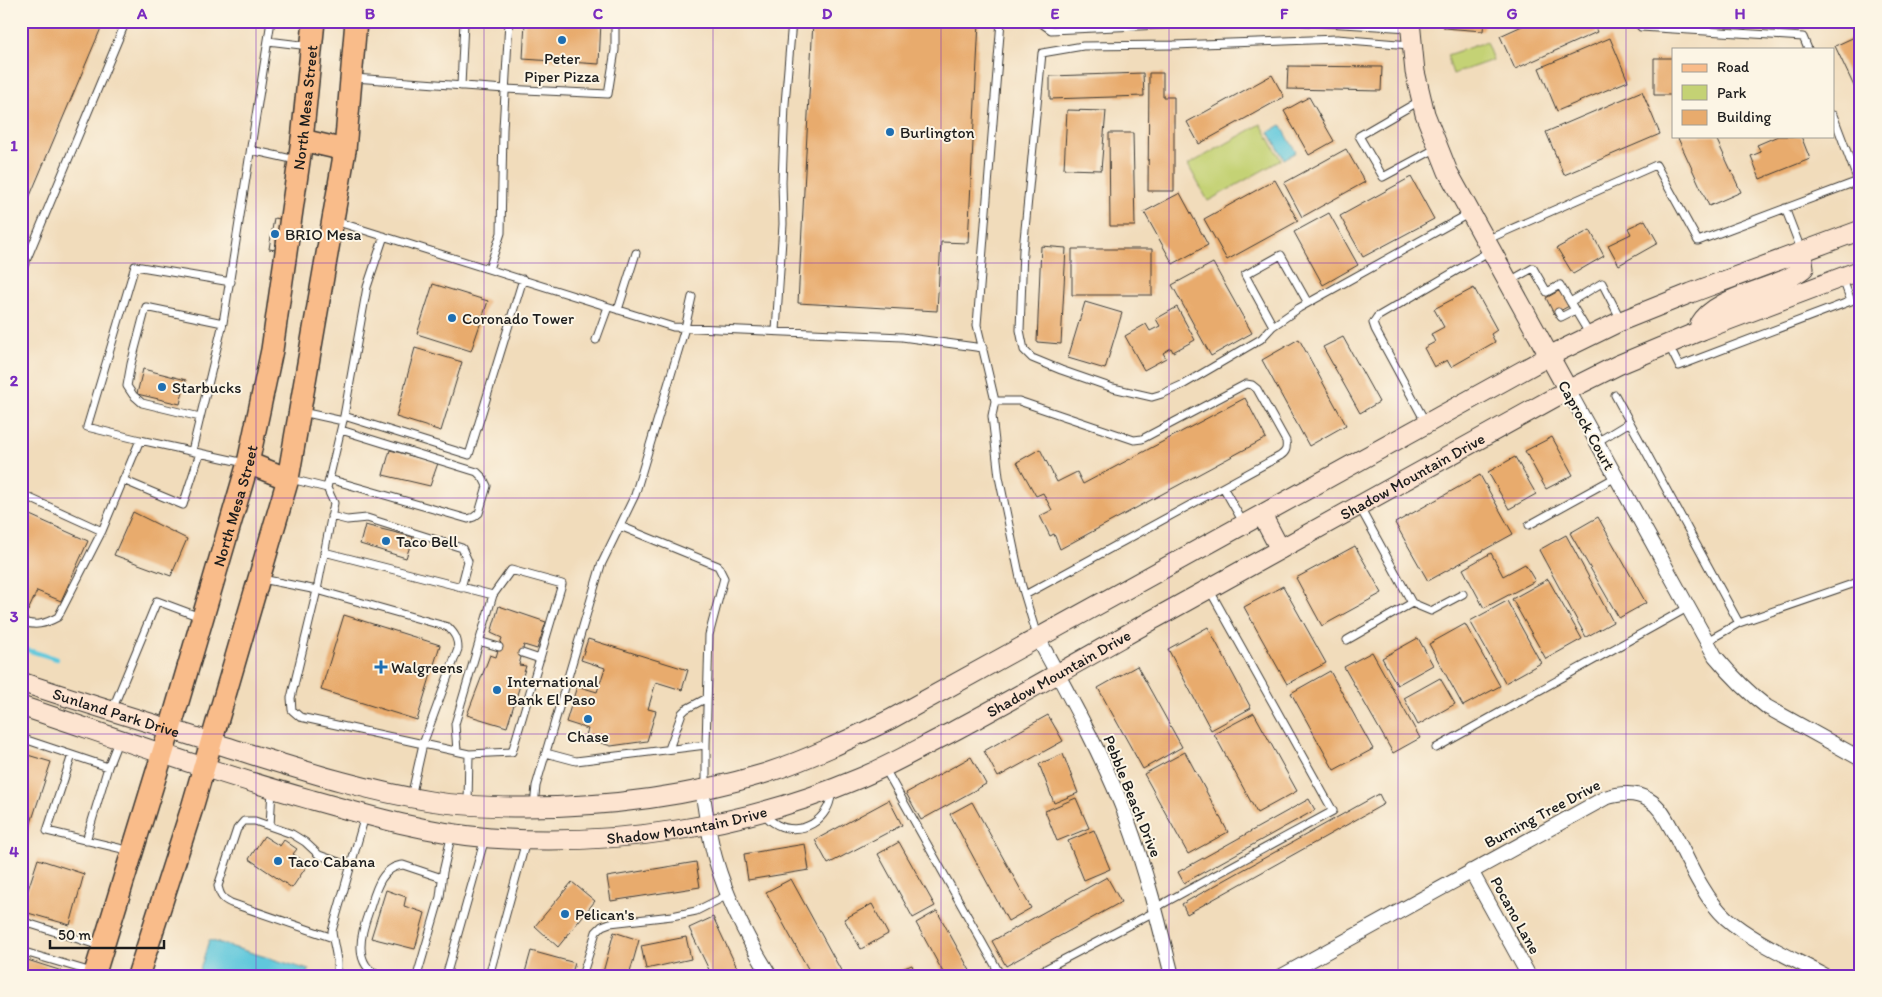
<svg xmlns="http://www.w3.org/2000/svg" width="1882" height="997" viewBox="0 0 1882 997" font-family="Itim,sans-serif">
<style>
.green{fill:#c4d274;stroke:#707748}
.water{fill:#60c8dc;stroke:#3e727c}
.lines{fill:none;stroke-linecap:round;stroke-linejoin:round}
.stream{stroke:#60c8dc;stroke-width:4.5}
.building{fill:#e8ab6d}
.lane-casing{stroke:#3c3934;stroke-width:9}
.street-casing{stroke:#3c3934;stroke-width:16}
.secondary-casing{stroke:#3c3934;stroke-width:21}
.primary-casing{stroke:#3c3934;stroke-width:24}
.lane{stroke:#fff;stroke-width:7}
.street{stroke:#fff;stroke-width:14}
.secondary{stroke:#fde4d0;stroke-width:19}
.primary{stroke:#f9bc8a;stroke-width:21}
.grid{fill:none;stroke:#7b2cbf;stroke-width:1;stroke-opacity:0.55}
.poi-dot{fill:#1f6fb2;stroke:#fcf5e5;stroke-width:2}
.labels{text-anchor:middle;stroke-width:4;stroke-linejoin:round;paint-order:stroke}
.poi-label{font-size:16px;fill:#1c1c1c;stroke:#fcf5e5;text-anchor:start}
.street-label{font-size:16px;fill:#1c1c1c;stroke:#fcf5e5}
.neatline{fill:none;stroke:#7b2cbf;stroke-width:2}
.grid-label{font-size:16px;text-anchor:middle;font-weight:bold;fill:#7b2cbf}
</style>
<rect width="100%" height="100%" fill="#fcf5e5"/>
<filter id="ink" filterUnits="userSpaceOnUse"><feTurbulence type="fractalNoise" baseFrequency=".02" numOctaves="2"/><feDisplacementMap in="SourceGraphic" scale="10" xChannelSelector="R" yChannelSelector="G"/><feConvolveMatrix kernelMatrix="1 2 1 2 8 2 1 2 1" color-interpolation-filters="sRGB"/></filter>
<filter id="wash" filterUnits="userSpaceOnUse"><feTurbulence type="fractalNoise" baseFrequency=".0096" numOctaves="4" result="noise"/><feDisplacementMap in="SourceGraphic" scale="20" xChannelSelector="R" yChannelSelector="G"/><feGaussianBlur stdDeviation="1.12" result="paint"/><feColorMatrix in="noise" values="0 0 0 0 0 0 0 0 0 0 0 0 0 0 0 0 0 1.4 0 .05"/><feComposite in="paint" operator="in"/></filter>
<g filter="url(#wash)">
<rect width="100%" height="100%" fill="#f1dcbb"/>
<!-- green -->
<path class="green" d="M 1486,42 L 1493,60 L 1453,74 L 1447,55 Z
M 1261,124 L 1281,160 L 1208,201 L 1188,165 Z"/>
<!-- water -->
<path class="water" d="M 1281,125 L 1296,152 L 1284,159 L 1269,132 Z
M 209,940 L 309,970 L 306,976 L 198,976 Z"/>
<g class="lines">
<!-- stream -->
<path class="stream" d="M 21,648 L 57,659"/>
</g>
<g id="blocks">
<!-- building -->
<path class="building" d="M 21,21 L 104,21 L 21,217 Z
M 525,21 L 601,21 L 599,64 L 523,59 Z
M 813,21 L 979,21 L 968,243 L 941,242 L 937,311 L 798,303 Z
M 1444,21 L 1484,21 L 1483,31 L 1444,28 Z
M 1533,21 L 1592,21 L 1597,32 L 1515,69 L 1500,36 Z
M 1861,34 L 1861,101 L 1835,46 Z
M 1610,38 L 1628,81 L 1557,111 L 1539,68 Z
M 1654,58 L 1673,58 L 1673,95 L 1654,95 Z
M 1288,66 L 1382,67 L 1381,91 L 1287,89 Z
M 1143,73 L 1144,96 L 1050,99 L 1050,76 Z
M 1149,73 L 1163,73 L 1163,97 L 1174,97 L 1174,191 L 1148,191 Z
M 1272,75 L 1284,97 L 1199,144 L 1187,122 Z
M 1642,91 L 1660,134 L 1564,175 L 1546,132 Z
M 1309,97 L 1334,141 L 1309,155 L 1284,111 Z
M 1067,110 L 1106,111 L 1101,170 L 1064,169 Z
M 1109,133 L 1133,133 L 1135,226 L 1110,226 Z
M 1677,136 L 1715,136 L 1741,192 L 1709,206 Z
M 1778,136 L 1801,136 L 1810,159 L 1760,179 L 1751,156 L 1761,152 L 1757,145 Z
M 1346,149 L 1365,182 L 1302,217 L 1284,183 Z
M 1411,177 L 1434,219 L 1363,257 L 1340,216 Z
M 1275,180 L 1298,221 L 1227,260 L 1204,219 Z
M 1180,193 L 1208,245 L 1173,264 L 1144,212 Z
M 1329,213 L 1358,265 L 1323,285 L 1294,232 Z
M 274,218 L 280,219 L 276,250 L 269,249 Z
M 1645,220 L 1658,243 L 1619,265 L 1608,245 L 1631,234 L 1628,228 Z
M 1590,230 L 1604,256 L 1573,274 L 1557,248 Z
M 1041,246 L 1066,248 L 1061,344 L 1037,342 Z
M 1072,249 L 1152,249 L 1152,295 L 1072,295 Z
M 1213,263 L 1252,333 L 1211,356 L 1172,285 Z
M 433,284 L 488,301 L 471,351 L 417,334 Z
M 1474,288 L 1497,330 L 1491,334 L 1495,342 L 1451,367 L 1447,360 L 1434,367 L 1424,348 L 1435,342 L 1431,334 L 1444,327 L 1434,309 Z
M 1562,289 L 1571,305 L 1554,314 L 1546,298 Z
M 1085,302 L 1122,313 L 1105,369 L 1068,358 Z
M 1177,307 L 1195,340 L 1173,352 L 1171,348 L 1163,353 L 1166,358 L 1144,370 L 1125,336 L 1146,324 L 1150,331 L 1160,326 L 1156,319 Z
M 1343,337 L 1379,402 L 1360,413 L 1323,347 Z
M 1299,339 L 1346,425 L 1309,446 L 1262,360 Z
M 415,348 L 462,362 L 441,431 L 396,417 Z
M 143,369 L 186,380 L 180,404 L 137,394 Z
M 1245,398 L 1266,438 L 1060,549 L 1054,534 L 1050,536 L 1040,516 L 1052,510 L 1043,493 L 1036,496 L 1017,462 L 1040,449 L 1057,482 L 1077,472 L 1083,484 Z
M 1552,437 L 1573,475 L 1546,489 L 1525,451 Z
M 390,450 L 438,463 L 430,486 L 383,475 Z
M 1515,457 L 1536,494 L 1509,509 L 1488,472 Z
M 1480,475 L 1513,534 L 1428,581 L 1395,523 Z
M 21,511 L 88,541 L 61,601 L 37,591 L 28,611 L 21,608 Z
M 133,512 L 187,539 L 171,576 L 114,555 Z
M 1598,517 L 1646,603 L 1619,618 L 1570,533 Z
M 365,525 L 413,537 L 406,558 L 360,544 Z
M 1566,535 L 1613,622 L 1586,637 L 1539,550 Z
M 1355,546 L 1382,593 L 1322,626 L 1296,578 Z
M 1491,553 L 1503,576 L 1525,564 L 1535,581 L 1484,608 L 1463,569 Z
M 1548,579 L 1582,639 L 1546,659 L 1512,599 Z
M 1283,586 L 1326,663 L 1287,684 L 1244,607 Z
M 1507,601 L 1541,663 L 1505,683 L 1470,621 Z
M 499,606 L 546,622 L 537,649 L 524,645 L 519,665 L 526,666 L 507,727 L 467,715 L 490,655 L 496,657 L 499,647 L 502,638 L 491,633 Z
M 344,615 L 440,645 L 417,720 L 321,690 Z
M 1465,624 L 1500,686 L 1463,706 L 1429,644 Z
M 1208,627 L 1251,708 L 1211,730 L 1168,649 Z
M 1418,638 L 1433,665 L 1397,685 L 1382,658 Z
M 588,639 L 688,670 L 682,690 L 656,682 L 648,709 L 656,711 L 647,741 L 611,746 L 585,738 L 588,729 L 566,722 L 577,686 L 597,692 L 605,668 L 581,660 Z
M 1372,652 L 1420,738 L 1393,753 L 1344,667 Z
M 1137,666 L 1182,747 L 1143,769 L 1098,688 Z
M 1330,671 L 1373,749 L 1334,770 L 1291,693 Z
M 1440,678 L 1455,704 L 1418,725 L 1404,698 Z
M 1254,713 L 1297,791 L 1257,813 L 1214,734 Z
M 1048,715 L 1063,741 L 998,777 L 984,751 Z
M 1185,752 L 1228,832 L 1188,854 L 1144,774 Z
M 21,753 L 51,762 L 23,847 L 21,846 Z
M 1063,754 L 1078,793 L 1054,803 L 1039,764 Z
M 971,757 L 986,784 L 921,820 L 906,793 Z
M 1379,794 L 1384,804 L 1187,914 L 1182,904 Z
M 1076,798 L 1089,828 L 1057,841 L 1045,811 Z
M 1309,799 L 1315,810 L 1184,883 L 1178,872 Z
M 889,800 L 902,825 L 828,864 L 815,840 Z
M 972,802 L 1031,908 L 1008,921 L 950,814 Z
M 1094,830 L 1110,869 L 1084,880 L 1068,841 Z
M 264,836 L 280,846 L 284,840 L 297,849 L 293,854 L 308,864 L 292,888 L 249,859 Z
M 899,842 L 935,906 L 913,918 L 878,854 Z
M 805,844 L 809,870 L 748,880 L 744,854 Z
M 38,859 L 84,874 L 70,925 L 21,911 Z
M 696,862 L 700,887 L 611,901 L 607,877 Z
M 1107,877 L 1121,902 L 1006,966 L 992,941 Z
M 791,879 L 844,976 L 812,976 L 766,892 Z
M 572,882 L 595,901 L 558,947 L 535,926 Z
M 386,890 L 406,897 L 404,906 L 425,913 L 415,949 L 371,938 Z
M 872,904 L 888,934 L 861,949 L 844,919 Z
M 937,911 L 973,976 L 945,976 L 916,923 Z
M 713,917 L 740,974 L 737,976 L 712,976 L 689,928 Z
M 614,932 L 639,940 L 629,976 L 602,976 Z
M 686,937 L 691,959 L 646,969 L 641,946 Z
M 531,951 L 575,963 L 571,976 L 524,976 Z
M 21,958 L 62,971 L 60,976 L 21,976 Z
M 912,965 L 916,976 L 884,976 Z"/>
</g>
</g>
<g filter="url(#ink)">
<use href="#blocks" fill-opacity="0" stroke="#3c3934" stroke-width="1"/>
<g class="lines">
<defs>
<path id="lane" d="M 1001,21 L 977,325 L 995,401 L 992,416 L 999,477 L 1021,583 L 1037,636
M 1041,21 L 1041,23 L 1051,30 L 1246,21
M 1293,21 L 1410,28
M 1636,21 L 1641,27 L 1803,37 L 1808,49
M 268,41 L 309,46
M 1410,45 L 1337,39 L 1174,45 L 1083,46 L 1042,53 L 1023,250 L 1020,330 L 1024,350 L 1032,358 L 1061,370 L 1113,388 L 1152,397 L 1162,394 L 1184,384 L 1261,339 L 1273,326 L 1299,308 L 1470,213
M 354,78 L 505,89 L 608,94 L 615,50 L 615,21
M 461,86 L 464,21
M 1421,100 L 1359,136 L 1383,177 L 1437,148
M 1833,115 L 1858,181
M 251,150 L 296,160
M 1785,208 L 1802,252
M 335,221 L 673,327 L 902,337 L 983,348
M 384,236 L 367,287 L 344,416 L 327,488 L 334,503 L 317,590 L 291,698 L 292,710 L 300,717 L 469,754 L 468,803
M 1486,240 L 1656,165 L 1698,241 L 1861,180
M 489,269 L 501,233 L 503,129 L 509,21
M 21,273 L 126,21
M 1508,282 L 1533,268 L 1547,292 L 1560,285 L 1590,335
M 1570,302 L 1602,283 L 1621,320
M 618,310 L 636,253
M 1558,312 L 1561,317 L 1575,310
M 1273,326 L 1245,275 L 1281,255 L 1308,303
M 776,331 L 783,224 L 782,182 L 785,104 L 792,21
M 596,340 L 608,307
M 1668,344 L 1679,366 L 1851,301 L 1842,277
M 1615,395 L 1739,623
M 995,401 L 1019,401 L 1134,440 L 1142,439 L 1246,384 L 1252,385 L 1257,389 L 1286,441 C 1287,449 1286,452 1280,456 L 1025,595
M 302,412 L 343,421
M 344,416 L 469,455 L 523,279
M 200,417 L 142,403 L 133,395 L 127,386 L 131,364 L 146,307 L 223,323
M 1426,423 L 1375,329 L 1373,323 L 1377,317 L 1490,251
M 140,440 L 87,427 L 135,266 L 231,282
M 1597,442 L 1630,422
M 192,451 L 223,323 L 271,21
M 291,479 L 327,488
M 329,479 L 468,519 L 474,517 L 479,513 L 487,486 L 483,478 L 477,472 L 341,430
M 123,480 L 183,505 L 200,453
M 1223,487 L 1244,524
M 21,494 L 102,531
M 331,516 L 347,520 L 367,518 L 462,548 L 468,561 L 461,588
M 1529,525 L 1616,477
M 620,526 L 718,566 L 724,578 L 709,635 L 706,745
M 324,552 L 493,595
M 262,579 L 317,590 L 448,627 C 455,634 458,639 458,649 L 423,744 L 411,797
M 1412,603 L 1431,611 L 1463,594
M 21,621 C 35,627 45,624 58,617 L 102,531 L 140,440 L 245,463
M 1347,640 L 1412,603 L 1359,506
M 479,641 L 499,647
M 1707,641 L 1739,623 L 1861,581
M 522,653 L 540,659
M 112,710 L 157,601 L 200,617
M 21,738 L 108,767 L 119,739
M 1436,748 L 1689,607
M 669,749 L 682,713 L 686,709 L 707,698
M 457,751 L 455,724 L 493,595 L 511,570 L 562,584 L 512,752 L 469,754
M 546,753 L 576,761 L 706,745 L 706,787
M 72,755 L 47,831 L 131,851
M 884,767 L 1001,976
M 534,806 L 536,786 L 601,565 L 635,495 L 685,328 L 692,297
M 763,812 C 778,835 812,834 826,810 C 830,805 831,797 832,791
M 270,826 L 272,789
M 86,841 L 108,767
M 1155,908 L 1333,811 L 1209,589
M 21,921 L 100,946
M 333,938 L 231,903 C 222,899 220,895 218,886 L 237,829 L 244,821 L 255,821 L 292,834 L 305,842 L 319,855 L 350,866
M 21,951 L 92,972
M 336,976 C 340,961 333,946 332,931 L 365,816
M 380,976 C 352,965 361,933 369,911 C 375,893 380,867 403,865 L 442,878
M 417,976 L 440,897 L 443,872 L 452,833
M 446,976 L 485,838
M 489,976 L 526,841
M 582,976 L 596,932 L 602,926 L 610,923 L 672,916 L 696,911 L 728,895
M 1032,976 L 1156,911"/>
<path id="street" d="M 1568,390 L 1715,656 C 1731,675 1747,692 1767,707 L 1861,759
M 1038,638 C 1070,697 1103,756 1127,819 C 1146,870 1159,923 1172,976
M 702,789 C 706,814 709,838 716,861 C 728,902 748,940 770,976
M 1471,871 L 1529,976
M 1282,976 L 1605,798 C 1620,793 1635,791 1649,800 C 1661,807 1667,821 1674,833 C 1688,860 1703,897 1726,918 C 1752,941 1794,959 1825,976"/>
<g id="secondary">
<path d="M 1410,21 L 1415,72 L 1425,114 L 1448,172 L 1568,390"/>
<path d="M 1702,330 L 1700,324 C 1717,294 1777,291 1804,268 L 1802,252"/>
<path d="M 1262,515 L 1280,549"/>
<path id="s1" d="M 21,682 C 84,703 148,722 211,742 C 284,764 355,789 430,801 C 461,806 493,807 525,807 C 607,807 687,797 766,773 C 809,759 850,739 891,719 L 1549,356 L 1621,321 L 1691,293 L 1861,230"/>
<path id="s2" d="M 21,706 C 117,738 212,772 309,799 C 369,816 428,833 490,838 C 615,847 744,827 860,778 C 891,765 920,748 950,733 C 1019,696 1087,657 1156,618 C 1293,542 1430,466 1568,390 L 1618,365 L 1702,330 L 1861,270"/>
</g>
<g id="primary">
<path d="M 302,140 L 345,150"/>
<path d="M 248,463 L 288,479"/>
<path id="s3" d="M 94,976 L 170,729 L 248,463 L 272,350 L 302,140 L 314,21"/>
<path d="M 138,976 L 192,808 L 288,479 L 345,150 L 356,21"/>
</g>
</defs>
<!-- lane casing -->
<use href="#lane" class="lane-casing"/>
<!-- street casing -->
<use href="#street" class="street-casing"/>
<!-- secondary casing -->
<use href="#secondary" class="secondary-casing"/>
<!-- primary casing -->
<use href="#primary" class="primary-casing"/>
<!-- lane -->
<use href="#lane" class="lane"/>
<!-- street -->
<use href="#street" class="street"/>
<!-- secondary -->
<use href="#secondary" class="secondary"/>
<!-- primary -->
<use href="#primary" class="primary"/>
</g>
</g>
<!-- grid -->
<path class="grid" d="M 256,21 L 256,976M 484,21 L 484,976M 713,21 L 713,976M 941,21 L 941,976M 1169,21 L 1169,976M 1398,21 L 1398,976M 1626,21 L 1626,976M 21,263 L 1861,263M 21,498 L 1861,498M 21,734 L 1861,734"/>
<!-- markers -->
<g class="poi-dot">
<circle cx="562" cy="40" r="5"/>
<circle cx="890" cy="132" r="5"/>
<circle cx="275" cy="234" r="5"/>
<circle cx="452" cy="318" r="5"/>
<circle cx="162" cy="387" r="5"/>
<circle cx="386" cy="541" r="5"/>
<path d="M378.5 659.5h5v5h5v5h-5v5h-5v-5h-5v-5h5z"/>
<circle cx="497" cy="690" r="5"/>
<circle cx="588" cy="719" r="5"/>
<circle cx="278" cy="861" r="5"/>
<circle cx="565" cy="914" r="5"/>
</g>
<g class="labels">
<!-- poi labels -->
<g class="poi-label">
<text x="562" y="64" text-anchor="middle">Peter<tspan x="562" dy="18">Piper Pizza</tspan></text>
<text x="900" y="138">Burlington</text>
<text x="285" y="240">BRIO Mesa</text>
<text x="462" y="324">Coronado Tower</text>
<text x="172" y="393">Starbucks</text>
<text x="396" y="547">Taco Bell</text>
<text x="391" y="673">Walgreens</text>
<text x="507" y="687">International<tspan x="507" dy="18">Bank El Paso</tspan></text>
<text x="588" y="742" text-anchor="middle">Chase</text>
<text x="288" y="867">Taco Cabana</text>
<text x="575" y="920">Pelican's</text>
</g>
<!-- street labels -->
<g class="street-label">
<text dy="6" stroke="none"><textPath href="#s3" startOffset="896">North Mesa Street</textPath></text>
<text transform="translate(1587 425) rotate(61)" y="6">Caprock Court</text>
<text dy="6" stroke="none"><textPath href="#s2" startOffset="1496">Shadow Mountain Drive</textPath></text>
<text dy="6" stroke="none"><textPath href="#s3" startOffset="491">North Mesa Street</textPath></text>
<text dy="6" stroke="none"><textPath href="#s2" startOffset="1091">Shadow Mountain Drive</textPath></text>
<text dy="6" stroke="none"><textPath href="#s1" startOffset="100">Sunland Park Drive</textPath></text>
<text transform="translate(1133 796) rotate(68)" y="6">Pebble Beach Drive</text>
<text transform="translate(1542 813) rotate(-28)" y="6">Burning Tree Drive</text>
<text dy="6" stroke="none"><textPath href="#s2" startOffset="686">Shadow Mountain Drive</textPath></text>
<text transform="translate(1516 915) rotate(61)" y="6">Pocano Lane</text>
</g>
</g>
<!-- margin -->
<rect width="1882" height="997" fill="none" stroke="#fcf5e5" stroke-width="55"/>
<!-- legend -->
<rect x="1672" y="48" width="162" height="90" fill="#fcf5e5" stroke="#a29e95"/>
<rect x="1682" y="64" width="25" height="8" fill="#f9bc8a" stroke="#a29e95"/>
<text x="1717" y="72" font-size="15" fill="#1c1c1c">Road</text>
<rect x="1682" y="85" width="25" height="15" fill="#c4d274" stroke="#a29e95"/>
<text x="1717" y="98" font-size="15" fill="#1c1c1c">Park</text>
<rect x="1682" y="110" width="25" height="15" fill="#e8ab6d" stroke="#a29e95"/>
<text x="1717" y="122" font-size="15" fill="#1c1c1c">Building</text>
<!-- scale -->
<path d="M50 940v8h114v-8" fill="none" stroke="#1c1c1c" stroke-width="2.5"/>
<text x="58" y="940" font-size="15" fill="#1c1c1c" stroke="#fcf5e5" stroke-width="4" paint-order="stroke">50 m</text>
<rect x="28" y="28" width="1826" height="942" class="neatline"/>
<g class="grid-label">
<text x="142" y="19">A</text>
<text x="370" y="19">B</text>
<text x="598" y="19">C</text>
<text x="827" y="19">D</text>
<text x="1055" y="19">E</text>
<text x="1284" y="19">F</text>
<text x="1512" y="19">G</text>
<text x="1740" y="19">H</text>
<text x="14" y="151">1</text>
<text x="14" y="386">2</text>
<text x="14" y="622">3</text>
<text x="14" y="857">4</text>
</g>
</svg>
